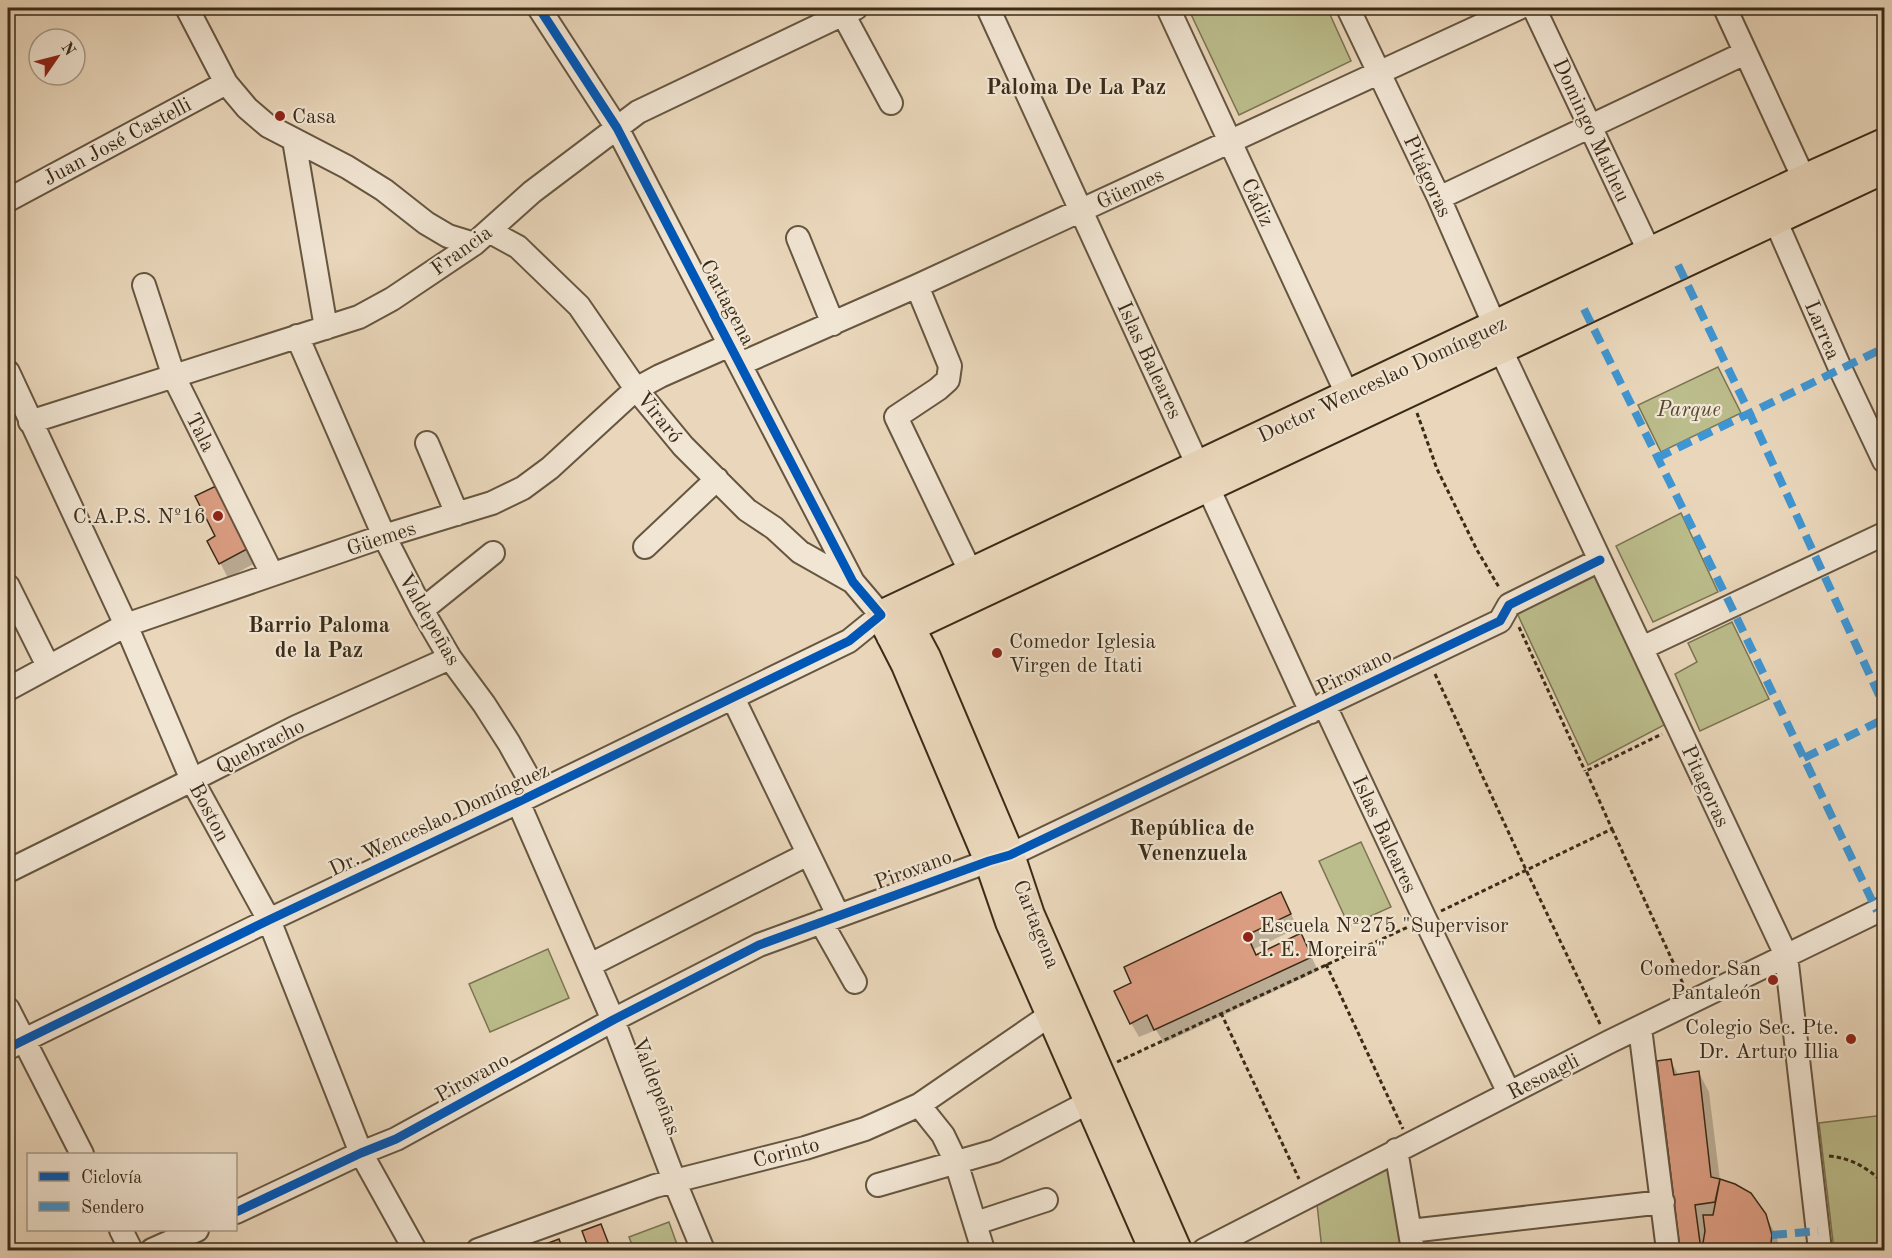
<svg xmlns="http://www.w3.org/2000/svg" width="1892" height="1258" viewBox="0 0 1892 1258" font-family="'Old Standard TT',serif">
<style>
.green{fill:#bcbd8c;stroke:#7b7452;stroke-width:1.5}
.shadow{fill:#0003}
.building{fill:#db9d82;stroke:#3a2b17;stroke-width:1.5}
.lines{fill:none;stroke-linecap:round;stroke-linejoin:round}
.minor-casing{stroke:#665640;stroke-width:26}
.major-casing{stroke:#3a2b17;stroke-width:32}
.path{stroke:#3a2b17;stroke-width:3;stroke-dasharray:4.5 3;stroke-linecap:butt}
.minor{stroke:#f1e5d3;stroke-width:22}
.major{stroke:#ead7bb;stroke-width:28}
.quiet{stroke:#3e96d4;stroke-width:8;stroke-dasharray:15 8;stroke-linecap:butt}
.cycleway-casing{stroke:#f1e5d3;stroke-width:13}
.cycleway{stroke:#0057b8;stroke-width:9}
.poi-dot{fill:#8f2418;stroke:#f1e5d3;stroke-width:2}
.labels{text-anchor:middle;stroke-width:4.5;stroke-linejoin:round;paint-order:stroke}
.poi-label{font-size:21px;fill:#3a2b17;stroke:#f1e5d3;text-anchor:start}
.street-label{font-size:21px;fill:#3a2b17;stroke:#f1e5d3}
.park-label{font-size:21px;font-style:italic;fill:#54482e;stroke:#f1e5d3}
.neighbourhood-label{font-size:22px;font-weight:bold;fill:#3a2b17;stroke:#f1e5d3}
</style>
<rect width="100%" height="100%" fill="#ead7bb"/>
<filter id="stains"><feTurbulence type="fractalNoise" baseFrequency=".00333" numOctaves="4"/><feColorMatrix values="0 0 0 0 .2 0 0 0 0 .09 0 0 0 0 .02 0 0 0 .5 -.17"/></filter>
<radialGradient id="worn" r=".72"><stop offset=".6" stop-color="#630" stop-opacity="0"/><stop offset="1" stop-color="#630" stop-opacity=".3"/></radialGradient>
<!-- green -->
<path class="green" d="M 1188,8 L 1327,8 L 1351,61 L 1239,115 Z
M 1718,367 L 1741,413 L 1661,452 L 1638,405 Z
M 1681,513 L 1718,592 L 1653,622 L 1616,546 Z
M 1600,570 L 1668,723 L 1588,765 L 1517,613 Z
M 1732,622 L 1769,699 L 1700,731 L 1675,674 L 1697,662 L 1688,643 Z
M 1361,842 L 1391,907 L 1349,926 L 1319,861 Z
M 548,949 L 569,998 L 490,1032 L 469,984 Z
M 1884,1115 L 1884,1250 L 1834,1250 L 1819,1123 Z
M 1390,1165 L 1402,1250 L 1322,1250 L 1317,1204 Z
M 669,1222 L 679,1250 L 634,1250 L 629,1237 Z"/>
<!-- shadow -->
<path class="shadow" d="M 216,488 L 255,563 L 228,578 L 209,541 L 217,536 Z
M 1281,894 L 1298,928 L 1254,949 L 1257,956 L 1308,949 L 1318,971 L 1164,1043 L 1156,1030 L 1139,1037 L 1131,1023 L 1133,983 Z
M 1670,1060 L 1679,1076 L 1699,1073 L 1709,1092 L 1720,1181 L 1765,1215 L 1776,1235 L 1780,1250 L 1681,1250 L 1658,1062 Z
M 600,1226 L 608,1240 L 612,1250 L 591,1250 L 584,1232 Z"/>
<!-- building -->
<path class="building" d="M 216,486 L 249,548 L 219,564 L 207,541 L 215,536 L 195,496 Z
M 1281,892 L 1291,914 L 1247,935 L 1256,955 L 1301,933 L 1312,957 L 1154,1030 L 1147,1015 L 1130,1024 L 1114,991 L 1131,983 L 1124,967 Z
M 1671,1059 L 1674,1075 L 1699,1071 L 1711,1177 L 1720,1179 L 1715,1202 L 1695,1205 L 1701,1250 L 1680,1250 L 1657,1061 Z
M 1720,1179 L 1735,1184 L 1751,1193 L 1766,1214 L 1772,1235 L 1770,1250 L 1707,1250 L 1703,1243 L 1705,1231 L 1703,1215 L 1713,1215 Z
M 601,1224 L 611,1250 L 589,1250 L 582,1231 Z
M 559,1239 L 563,1250 L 530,1250 Z"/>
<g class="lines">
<defs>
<path id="minor" d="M 187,8 L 226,83 L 247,108 L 268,126 L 347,167 L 384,190 L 426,223 L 448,236 L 474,244
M 988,8 L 1311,712
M 1168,8 L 1348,396
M 1348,8 L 1439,198 L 1495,326 L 1500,348 L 1786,955 L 1820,1250
M 1534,8 L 1650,253
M 1725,8 L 1804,179
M 843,14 L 891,103
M 294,140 L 326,328
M 1439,198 L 1745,53
M 8,200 L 226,83
M 1769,206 L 1840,368 L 1884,461
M 489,231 L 518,247 L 579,306 L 636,389 L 683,446 L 747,510 L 774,528 L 800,552 L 853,582
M 798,238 L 833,324
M 144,285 L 174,377 L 272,574
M 917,286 L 950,366 L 948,380 L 938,389 L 896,417 L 971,573
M 297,336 L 384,536 L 422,610 L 450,658 L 484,704 L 509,743 L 537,793
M 740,364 L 917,286 L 1519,8
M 8,372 L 126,625 L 192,780 L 269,920 L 361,1153 L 415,1250
M 30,422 L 359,317 L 392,299 L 474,244 L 532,192 L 638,112 L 856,8
M 427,443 L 457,514
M 645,547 L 717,479
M 8,586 L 48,666
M 422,610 L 493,553
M 1642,648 L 1884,534
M 8,689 L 126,625 L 384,536 L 492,503 L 523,488 L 550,468 L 636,389 L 660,376 L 730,345
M 733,698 L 838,915
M 1324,704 L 1425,919 L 1509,1093
M 518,802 L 613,1020 L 674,1180 L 703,1250
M 8,871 L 192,780 L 296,727 L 450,658
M 821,922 L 855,982
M 590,965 L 808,854
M 8,1009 L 82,1154
M 1640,1028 L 1668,1250
M 8,1048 L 269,920 L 518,802 L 849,641 L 881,615 L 853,582 L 617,128 L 539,8
M 919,1105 L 943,1135 L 956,1162 L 983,1250
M 1396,1150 L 1413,1250
M 878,1185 L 995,1151 L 1089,1102
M 236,1212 L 361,1153 L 396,1139 L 613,1020 L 759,945 L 989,861 L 1010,855 L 1500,621 L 1509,605 L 1600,560
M 976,1223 L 1046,1200
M 121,1230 L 131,1250
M 1410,1231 L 1663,1202
M 152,1250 L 197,1230
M 478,1250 L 655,1186 L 805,1148 L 865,1129 L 919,1105 L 1050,1015 L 1064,1009
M 1204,1250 L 1609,1042 L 1884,908"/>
<path id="major" d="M 881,615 L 1804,179 L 1884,143
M 883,620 L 906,665 L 989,861 L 1010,922 L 1154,1250
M 894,620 L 910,627 L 926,657 L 1010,855 L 1030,915 L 1177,1250
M 891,636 L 1884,169"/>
</defs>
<!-- minor casing -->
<use href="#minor" class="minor-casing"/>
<!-- major casing -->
<use href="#major" class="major-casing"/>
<!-- path -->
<path class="path" d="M 1417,413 L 1437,469 L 1477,550 L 1500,589
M 1519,627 L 1585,771
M 1435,674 L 1527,872 L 1601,1026
M 1612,829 L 1684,986
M 1441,911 L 1612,829 L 1586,771 L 1662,734
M 1326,964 L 1403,1129
M 1221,1013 L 1299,1179
M 1117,1062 L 1408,927
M 1829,1156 C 1852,1158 1867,1168 1884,1183"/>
<!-- minor -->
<use href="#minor" class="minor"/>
<!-- major -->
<use href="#major" class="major"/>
<!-- quiet -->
<path class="quiet" d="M 1882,170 L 1884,174
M 1678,265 L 1750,414 L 1884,706
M 1584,309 L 1731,606 L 1877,911
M 1657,458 L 1884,348
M 1804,758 L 1884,719
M 1772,1235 L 1818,1231"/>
<defs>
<path id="cycleway" d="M 8,1048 L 269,920 L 518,802 L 849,641 L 881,615 L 853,582 L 617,128 L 539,8
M 236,1212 L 361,1153 L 396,1139 L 613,1020 L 759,945 L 989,861 L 1010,855 L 1500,621 L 1509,605 L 1600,560"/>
</defs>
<!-- cycleway casing -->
<use href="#cycleway" class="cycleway-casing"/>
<!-- cycleway -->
<use href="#cycleway" class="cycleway"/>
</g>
<!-- markers -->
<g class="poi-dot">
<circle cx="280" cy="116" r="6"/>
<circle cx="218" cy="516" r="6"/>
<circle cx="997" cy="653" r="6"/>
<circle cx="1248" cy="937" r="6"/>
<circle cx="1773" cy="980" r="6"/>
<circle cx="1851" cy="1039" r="6"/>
</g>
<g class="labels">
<!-- poi labels -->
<g class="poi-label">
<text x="292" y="123">Casa</text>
<text x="206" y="523" text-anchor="end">C.A.P.S. Nº16</text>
<text x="1009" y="648">Comedor Iglesia<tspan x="1009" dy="24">Virgen de Itati</tspan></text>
<text x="1260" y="932">Escuela Nº275 "Supervisor<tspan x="1260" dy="24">I. E. Moreira"</tspan></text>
<text x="1761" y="975" text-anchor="end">Comedor San<tspan x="1761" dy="24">Pantaleón</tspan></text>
<text x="1839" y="1034" text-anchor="end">Colegio Sec. Pte.<tspan x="1839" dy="24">Dr. Arturo Illia</tspan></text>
</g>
<!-- street labels -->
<g class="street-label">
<text transform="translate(1592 130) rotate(65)" y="7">Domingo Matheu</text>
<text transform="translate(117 141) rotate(-28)" y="7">Juan José Castelli</text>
<text transform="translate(1428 176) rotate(65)" y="7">Pitágoras</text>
<text transform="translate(1130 188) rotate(-25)" y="7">Güemes</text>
<text transform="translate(1258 202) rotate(65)" y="7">Cádiz</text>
<text transform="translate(461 250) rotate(-36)" y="7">Francia</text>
<text transform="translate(728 302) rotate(62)" y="7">Cartagena</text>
<text transform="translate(1823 330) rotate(67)" y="7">Larrea</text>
<text transform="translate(1150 360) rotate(65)" y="7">Islas Baleares</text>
<text transform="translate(1382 379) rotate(-25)" y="7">Doctor Wenceslao Domínguez</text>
<text transform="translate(660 417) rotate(51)" y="7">Viraró</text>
<text transform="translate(201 432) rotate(63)" y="7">Tala</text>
<text transform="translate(381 538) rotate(-18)" y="7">Güemes</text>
<text transform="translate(430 619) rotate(60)" y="7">Valdepeñas</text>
<text transform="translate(1354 671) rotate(-26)" y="7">Pirovano</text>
<text transform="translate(260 746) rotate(-27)" y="7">Quebracho</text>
<text transform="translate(1706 786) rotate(65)" y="7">Pitagoras</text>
<text transform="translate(210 812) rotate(62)" y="7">Boston</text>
<text transform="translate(439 819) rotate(-25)" y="7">Dr. Wenceslao Domínguez</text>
<text transform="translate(1385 834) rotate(65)" y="7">Islas Baleares</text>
<text transform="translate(913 869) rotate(-20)" y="7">Pirovano</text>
<text transform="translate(1037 924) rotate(68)" y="7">Cartagena</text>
<text transform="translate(1543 1076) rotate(-27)" y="7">Resoagli</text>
<text transform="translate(472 1077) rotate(-29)" y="7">Pirovano</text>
<text transform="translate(657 1086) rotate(69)" y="7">Valdepeñas</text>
<text transform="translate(786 1152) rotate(-15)" y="7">Corinto</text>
</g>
<!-- park labels -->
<g class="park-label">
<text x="1689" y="416">Parque</text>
</g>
<!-- neighbourhood labels -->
<g class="neighbourhood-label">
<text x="1076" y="94">Paloma De La Paz</text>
<text x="319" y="632">Barrio Paloma<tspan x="319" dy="25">de la Paz</tspan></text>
<text x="1192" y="835">República de<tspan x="1192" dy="25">Venenzuela</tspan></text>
</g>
</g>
<!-- margin -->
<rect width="1892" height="1258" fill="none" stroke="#ead7bb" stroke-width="30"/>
<rect x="9" y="9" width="1874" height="1240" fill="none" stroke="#3a2b17" stroke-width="3"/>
<rect x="15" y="15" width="1862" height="1228" fill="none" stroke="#3a2b17" stroke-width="1.5"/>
<!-- legend -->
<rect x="27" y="1153" width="210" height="78" fill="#f1e5d3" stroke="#a89b88" stroke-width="1.5"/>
<rect x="39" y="1172" width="30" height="9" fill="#0057b8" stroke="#a89b88" stroke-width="1.5"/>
<text x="81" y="1183" font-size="18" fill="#3a2b17">Ciclovía</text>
<rect x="39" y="1202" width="30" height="9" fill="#3e96d4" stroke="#a89b88" stroke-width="1.5"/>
<text x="81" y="1213" font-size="18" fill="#3a2b17">Sendero</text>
<!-- north arrow -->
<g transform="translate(57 57) rotate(55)"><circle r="28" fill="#f1e5d3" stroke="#a89b88" stroke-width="1.5"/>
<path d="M0-4.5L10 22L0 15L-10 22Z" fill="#8f2418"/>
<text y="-9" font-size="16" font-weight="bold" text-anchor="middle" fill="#3a2b17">N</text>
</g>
<rect width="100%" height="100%" filter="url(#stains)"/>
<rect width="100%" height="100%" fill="url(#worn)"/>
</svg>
